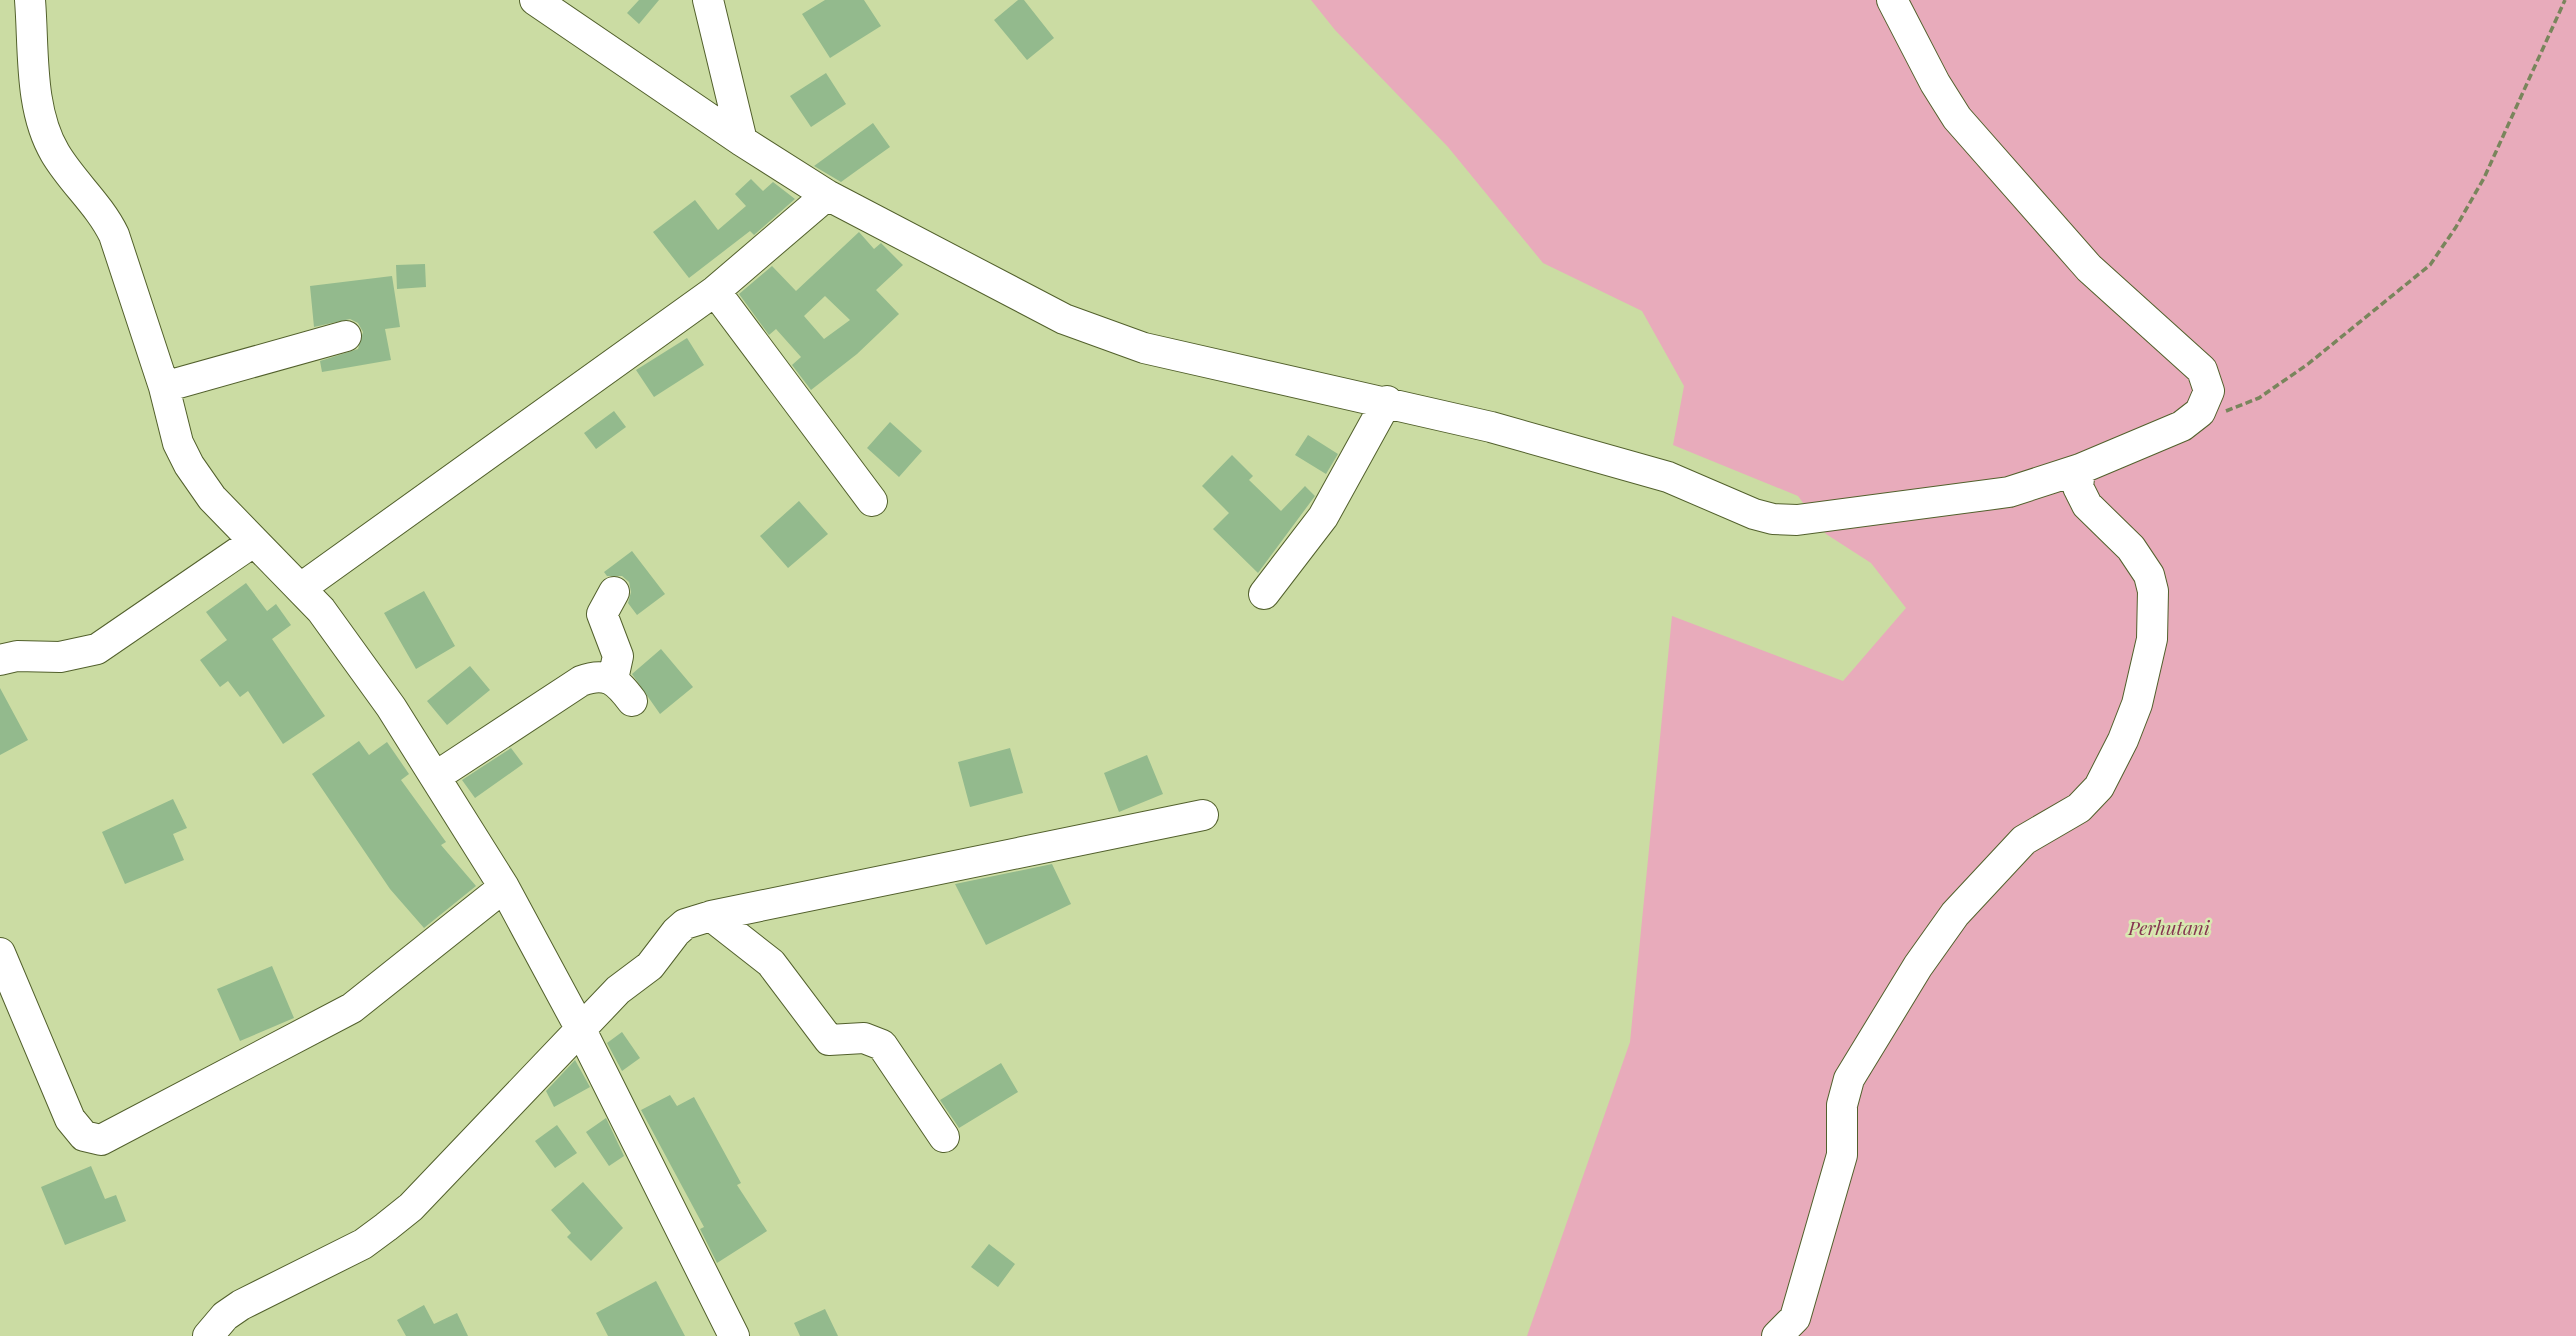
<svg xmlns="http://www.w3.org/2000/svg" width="2576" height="1336" viewBox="0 0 2576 1336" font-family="'Playfair Display',serif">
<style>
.green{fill:#e8abbb}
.building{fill:#93ba8d;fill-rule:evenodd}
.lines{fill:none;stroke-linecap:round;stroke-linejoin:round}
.minor-casing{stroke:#52602c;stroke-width:32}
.path{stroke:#79855c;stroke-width:3.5;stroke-dasharray:7 3.5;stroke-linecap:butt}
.minor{stroke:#fff;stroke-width:30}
.labels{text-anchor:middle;stroke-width:5;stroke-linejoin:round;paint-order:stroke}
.park-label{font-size:19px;font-style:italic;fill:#853651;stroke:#d8e9b0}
</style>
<rect width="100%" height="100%" fill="#cbdca3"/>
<!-- green -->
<path class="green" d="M 1311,0 L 2576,0 L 2576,1336 L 1527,1336 L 1630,1042 L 1672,616 L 1843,681 L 1906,608 L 1871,563 L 1826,534 L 1798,496 L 1673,445 L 1684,386 L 1642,311 L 1543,263 L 1448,147 L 1335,30 Z"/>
<!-- building -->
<path class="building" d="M 639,0 L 659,0 L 639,24 L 627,13 Z
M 825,0 L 864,0 L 881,26 L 830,58 L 802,14 Z
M 1018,0 L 1024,0 L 1054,38 L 1027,60 L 994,20 Z
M 826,73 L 846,104 L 811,127 L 790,96 Z
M 873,123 L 890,147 L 859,169 L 841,182 L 814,166 Z
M 751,179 L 763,191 L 773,182 L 795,199 L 754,235 L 750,231 L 689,278 L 653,232 L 695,200 L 718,230 L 746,206 L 735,194 Z
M 859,232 L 874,249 L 881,243 L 903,265 L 876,290 L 899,314 L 857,354 L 811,390 L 792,365 L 801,357 L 776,329 L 769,335 L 739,294 L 772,266 L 796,291 ZM 825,296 L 850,320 L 824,339 L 804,316 Z
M 425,264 L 426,287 L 397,289 L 396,265 Z
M 392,276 L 400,327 L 385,329 L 391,360 L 322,372 L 320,361 L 358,349 L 363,332 L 358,323 L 350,319 L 314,327 L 310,286 Z
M 687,338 L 704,365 L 654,397 L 636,370 Z
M 614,411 L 626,427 L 596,449 L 584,433 Z
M 890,422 L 922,451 L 899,477 L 867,448 Z
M 1308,435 L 1338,454 L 1326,474 L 1295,455 Z
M 1232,455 L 1253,476 L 1249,480 L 1281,511 L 1305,486 L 1315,496 L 1258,573 L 1213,529 L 1229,513 L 1202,486 Z
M 799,501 L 828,534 L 788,568 L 760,536 Z
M 632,551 L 665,594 L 637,615 L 628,603 L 631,592 L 629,582 L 622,576 L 607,576 L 604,572 Z
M 246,583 L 267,611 L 276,604 L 291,625 L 272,639 L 325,716 L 283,744 L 248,691 L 240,697 L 228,681 L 220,687 L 200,660 L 227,640 L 206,612 Z
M 424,591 L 455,646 L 416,669 L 384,613 Z
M 661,649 L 693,687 L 660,714 L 632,674 Z
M 470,666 L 490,690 L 447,725 L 427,701 Z
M 0,688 L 28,740 L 0,755 Z
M 359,741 L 369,755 L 387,742 L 409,774 L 401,780 L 446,842 L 441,845 L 476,886 L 424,928 L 390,889 L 312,774 Z
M 511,748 L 523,764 L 475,798 L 462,780 Z
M 1010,748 L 1023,793 L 970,807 L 958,762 Z
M 1147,755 L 1163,794 L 1119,812 L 1104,773 Z
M 173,799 L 187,828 L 173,834 L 184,860 L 125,884 L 102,832 Z
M 1052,864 L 1071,904 L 986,945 L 955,884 Z
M 272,966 L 294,1018 L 240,1041 L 217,989 Z
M 622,1032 L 640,1058 L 622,1071 L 607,1043 Z
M 575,1060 L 590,1087 L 554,1107 L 546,1091 Z
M 1001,1063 L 1018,1092 L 959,1128 L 940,1100 Z
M 670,1095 L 677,1106 L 694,1097 L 741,1183 L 737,1185 L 767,1231 L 717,1263 L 700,1229 L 704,1227 L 641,1110 Z
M 606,1118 L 624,1156 L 609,1166 L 586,1132 Z
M 557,1125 L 577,1153 L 555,1168 L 535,1141 Z
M 91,1166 L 105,1199 L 116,1195 L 126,1221 L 65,1245 L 41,1187 Z
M 583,1182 L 623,1228 L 591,1261 L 567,1237 L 571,1233 L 551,1210 Z
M 989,1244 L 1015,1264 L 998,1287 L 971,1267 Z
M 656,1281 L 685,1336 L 608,1336 L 596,1313 Z
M 424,1305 L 434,1324 L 457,1313 L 468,1336 L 406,1336 L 397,1320 Z
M 825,1309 L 838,1336 L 800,1336 L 794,1323 Z"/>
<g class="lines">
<defs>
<path id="minor" d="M 30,0 C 34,49 29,109 55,153 C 72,182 99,204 114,235 L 164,387 L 178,443 L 189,465 L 212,498 L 321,610 L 391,707 L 504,887 L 580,1028 L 734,1336
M 535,0 L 742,141 L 827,195 L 1064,319 L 1144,348 L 1491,427 L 1668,477 L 1754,514 L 1773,519 L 1797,520 L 2009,492 L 2080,469 L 2182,426 L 2200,412 L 2209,391 L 2202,370 L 2089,268 L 1957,118 L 1935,83 L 1892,0
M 708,0 L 742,141
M 715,291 L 872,501
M 164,387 L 346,336
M 301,588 L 715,291 L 827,195
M 1264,594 L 1323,517 L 1387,401
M 0,660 L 17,656 L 60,657 L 97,649 L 253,542
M 613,679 L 618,656 L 602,614 L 614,592
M 435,777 L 581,681 C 607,671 617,681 632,701
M 711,916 L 771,963 L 829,1040 L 864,1038 L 882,1045 L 944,1137
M 0,953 L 70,1119 L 84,1136 L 101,1140 L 352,1008 L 504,887
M 208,1336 L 225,1316 L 241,1305 L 363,1244 L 386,1227 L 411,1207 L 618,990 L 650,966 L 676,932 L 685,924 L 711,916 L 1203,815
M 1777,1336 L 1795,1318 L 1842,1155 L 1842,1105 L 1849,1079 L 1918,966 L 1955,914 L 2024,840 L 2079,808 L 2099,787 L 2123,740 L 2137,704 L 2152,639 L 2153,591 L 2149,575 L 2131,548 L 2087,505 L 2078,487 L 2080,469"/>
</defs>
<!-- minor casing -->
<use href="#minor" class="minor-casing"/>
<!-- path -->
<path class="path" d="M 2226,411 L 2259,398 L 2308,364 L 2430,265 L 2456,227 L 2484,178 L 2565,0"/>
<!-- minor -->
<use href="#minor" class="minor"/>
</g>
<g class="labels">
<!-- park labels -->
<g class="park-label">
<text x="2169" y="935">Perhutani</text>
</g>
</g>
</svg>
